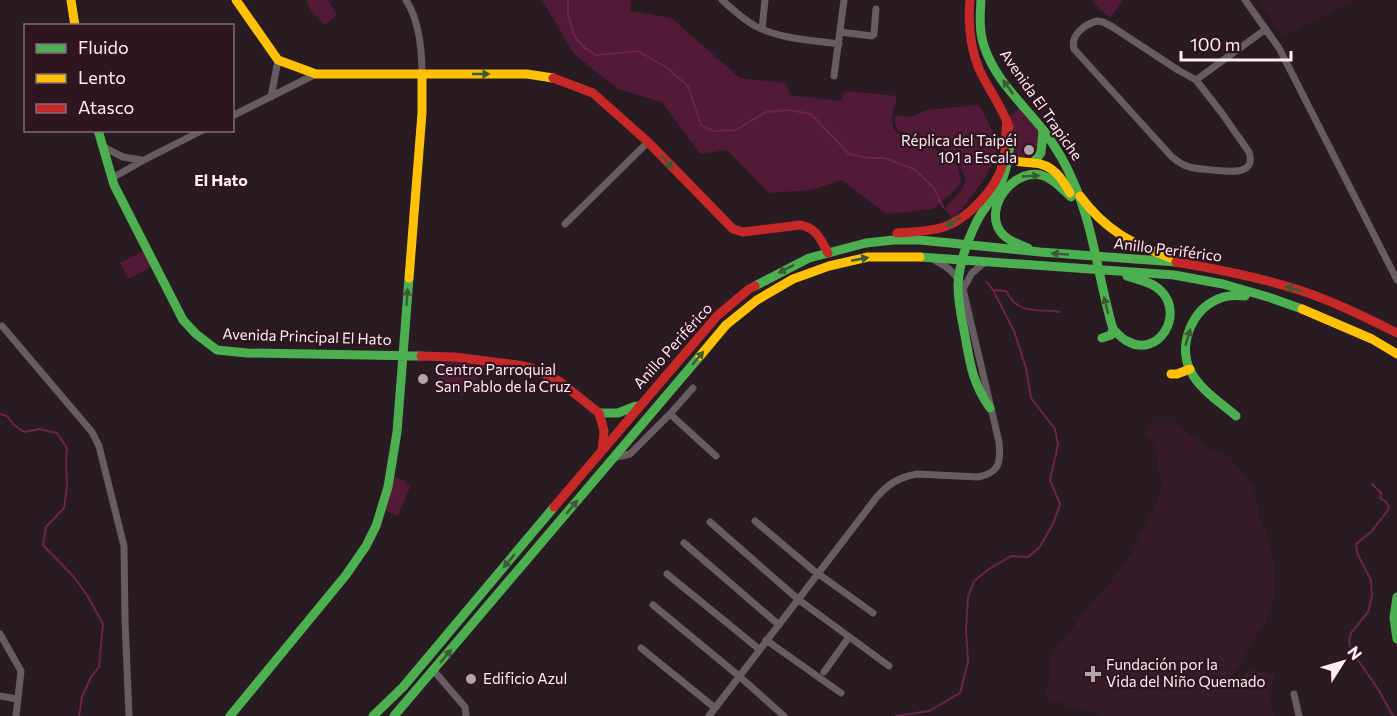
<svg xmlns="http://www.w3.org/2000/svg" width="1397" height="716" viewBox="0 0 1397 716" font-family="Commissioner,sans-serif">
<style>
.built{fill:#381b29}
.green{fill:#521a37}
.lines{fill:none;stroke-linecap:round;stroke-linejoin:round}
.stream{stroke:#70224b;stroke-width:2}
.street{stroke:#675c61;stroke-width:7}
.fast{stroke:#4caf50;stroke-width:9}
.slow{stroke:#ffc107;stroke-width:9}
.jam{stroke:#c62828;stroke-width:9}
.oneway{fill:#3c5a36}
.poi-dot{fill:#b4a4aa;stroke:#2e1520;stroke-width:2}
.labels{text-anchor:middle;stroke-width:4.5;stroke-linejoin:round;paint-order:stroke}
.street-label{font-size:15px;fill:#ffedf4;stroke:#2e1520}
.poi-label{font-size:15px;fill:#ffedf4;stroke:#2e1520;text-anchor:start}
.neighbourhood-label{font-size:16px;font-weight:bold;fill:#ffedf4;stroke:#2e1520}
</style>
<rect width="100%" height="100%" fill="#281b21"/>
<!-- built -->
<path class="built" d="M 1260,0 L 1357,0 L 1282,37 Z
M 1150,423 L 1175,423 L 1206,446 L 1231,458 L 1252,485 L 1256,494 L 1259,516 L 1268,538 L 1274,564 L 1275,597 L 1266,620 L 1228,684 L 1234,689 L 1249,668 L 1276,675 L 1268,695 L 1274,716 L 1104,716 L 1046,699 L 1052,651 L 1056,645 L 1061,643 L 1097,596 L 1112,580 L 1131,554 L 1134,543 L 1148,523 L 1162,487 L 1155,444 L 1144,434 Z"/>
<!-- green -->
<path class="green" d="M 306,0 L 328,0 L 337,15 L 325,25 L 310,10 Z
M 542,0 L 631,0 L 630,11 L 671,18 L 740,78 L 786,83 L 790,95 L 841,101 L 845,91 L 897,96 L 892,116 L 893,129 L 900,135 L 929,146 L 946,155 L 958,167 L 961,183 L 951,194 L 933,209 L 886,214 L 842,180 L 811,190 L 769,193 L 727,150 L 700,154 L 662,102 L 618,89 L 574,54 Z
M 1093,0 L 1123,0 L 1110,18 L 1093,3 Z
M 979,105 C 986,118 995,133 997,148 C 998,166 964,206 953,219 L 944,209 C 950,202 962,192 965,183 C 966,178 963,174 962,170 C 952,146 921,140 899,131 L 896,128 L 894,118 L 899,115 L 911,117 L 926,110 Z
M 1020,108 L 1041,132 L 1037,155 L 1027,162 L 1012,155 L 1013,139 L 1008,117 Z
M 143,251 L 151,267 L 128,279 L 120,263 Z
M 440,357 L 490,364 L 462,396 L 439,379 Z
M 391,475 L 405,481 L 410,487 L 398,516 L 382,509 Z"/>
<g class="lines">
<!-- stream -->
<path class="stream" d="M 568,0 L 568,15 L 575,37 L 585,48 L 596,55 L 638,51 L 666,67 L 688,86 L 701,125 L 714,131 L 736,130 L 766,112 L 789,110 L 811,114 L 849,154 L 868,158 L 885,158 L 914,169 L 934,188 L 943,207
M 993,290 L 1006,291 C 1009,295 1011,300 1015,303 C 1026,313 1045,309 1059,312
M 0,414 L 7,416 L 14,425 L 24,432 L 39,429 L 57,433 L 67,448 L 66,462 L 67,486 L 64,508 L 46,527 L 43,545 L 73,576 L 87,595 L 103,624 L 99,667 L 91,677 L 82,697 L 79,716
M 1372,484 L 1381,493 L 1380,498 L 1385,501 L 1389,506 L 1388,510 L 1372,531 L 1356,544 L 1357,553 L 1371,580 L 1372,596 L 1368,612 L 1351,633 L 1349,641 L 1351,650 L 1378,689 L 1393,716
M 896,716 L 929,711 L 960,693 L 968,662 L 966,631 L 968,597 L 974,581 L 989,569 L 1011,556 L 1028,557 L 1039,548 L 1053,524 L 1060,504 L 1050,480 L 1058,445 L 1055,429 L 1031,398 L 1026,368 L 1014,331 L 993,290 L 987,282"/>
<!-- street -->
<path class="street" d="M 406,0 C 419,20 422,51 422,74
M 722,0 C 732,9 743,19 755,26 C 780,39 811,40 839,44
M 1245,0 L 1279,48 L 1397,280
M 1097,21 L 1103,22 L 1111,26 L 1178,70 L 1196,80 L 1221,112 L 1249,152 C 1257,177 1226,171 1212,170 C 1203,169 1192,169 1184,165 C 1179,163 1176,160 1172,157 L 1074,49 C 1070,35 1085,24 1097,21 Z
M 762,29 L 765,0
M 840,32 L 872,36 L 874,34 L 876,9
M 834,76 L 844,0
M 1196,80 L 1266,29
M 271,97 L 278,60
M 232,116 L 316,74
M 103,147 L 123,157 L 141,160
M 112,178 L 144,160 L 203,130
M 565,224 L 648,142
M 963,289 L 972,273 L 984,263
M 2,326 L 92,432 L 99,446 L 124,546 L 125,620 L 129,716
M 670,414 L 716,456
M 616,457 L 630,454 L 670,414 L 693,388
M 755,521 L 813,570 L 873,613
M 710,522 L 799,600 L 889,666
M 684,543 L 779,625
M 667,574 L 759,649
M 653,605 L 739,676 L 784,716
M 0,634 L 21,671 L 16,716
M 766,640 L 841,693
M 641,648 L 715,708
M 434,671 L 465,707 L 466,716
M 824,672 L 849,637
M 1294,694 L 1299,716
M 0,696 L 17,699
M 709,716 L 876,498 C 888,484 899,477 917,474 L 978,477 C 1000,473 1001,461 999,442 L 963,289 C 957,275 950,268 936,261"/>
<!-- fast -->
<path class="fast" d="M 981,0 C 980,15 979,31 984,46 C 995,80 1023,104 1044,131 C 1055,146 1065,162 1072,179 C 1094,226 1098,279 1113,329
M 98,130 L 114,185 L 183,320 L 196,334 L 217,350 L 247,353 L 421,356
M 1033,163 L 1041,153 L 1043,130
M 1028,248 C 1018,244 1006,240 1000,231 C 984,207 1013,169 1041,175 C 1053,178 1062,189 1071,197
M 920,257 L 1174,275 L 1223,284 L 1271,298 L 1302,309
M 755,286 L 809,258 L 866,243 L 894,240 L 920,240 L 1040,252 L 1176,262
M 1102,338 L 1111,335 L 1113,329 C 1117,333 1122,339 1127,341 C 1158,359 1185,315 1161,291 C 1153,282 1138,280 1127,276
M 990,408 C 971,381 970,362 964,330 C 961,316 958,300 958,285 C 959,264 967,242 976,223 C 981,212 989,203 996,193 C 1006,176 1009,159 1010,140
M 599,413 L 618,413 L 636,406
M 1236,416 C 1221,403 1199,389 1190,370 C 1178,344 1192,310 1218,299 C 1227,295 1235,295 1245,296
M 1397,597 L 1394,618 L 1397,639
M 230,716 L 346,575 L 366,546 L 376,526 L 388,487 L 397,432 L 409,278
M 373,716 L 403,687 L 554,507
M 394,716 L 700,356"/>
<!-- slow -->
<path class="slow" d="M 71,0 L 75,26
M 236,0 L 278,60 L 316,74 L 527,74 L 553,78
M 1010,158 C 1018,163 1024,162 1034,163 C 1052,164 1062,178 1070,193
M 1080,196 C 1106,231 1131,243 1171,258
M 409,278 L 422,113 L 422,74
M 1302,309 L 1372,339 L 1397,354
M 700,356 L 726,325 L 757,300 L 793,279 L 829,266 L 868,257 L 920,257
M 1171,374 L 1177,374 L 1190,369"/>
<!-- jam -->
<path class="jam" d="M 970,0 C 968,23 970,47 979,69 C 988,89 1002,106 1009,127
M 553,78 L 593,93 L 648,142 L 733,229 L 743,232 L 800,225 C 816,227 821,240 828,253
M 897,233 C 912,232 929,232 944,227 C 968,219 997,188 1003,163 C 1006,150 1005,135 1007,121
M 1176,262 C 1217,269 1259,277 1299,290 C 1333,301 1365,317 1397,333
M 421,356 L 455,357 L 518,365 L 532,368 L 559,381 L 599,413 L 604,431 L 602,450
M 554,507 L 717,316 L 749,289 L 755,286"/>
</g>
<!-- one-way arrows -->
<defs><path id="oneway-solid" d="M-6-.8H1V-3.2L6.5 0L1 3.2V.8H-6Z" transform="scale(1.5)"/></defs>
<g class="oneway">
<use href="#oneway-solid" transform="translate(481 74)"/>
<use href="#oneway-solid" transform="translate(1008 87) rotate(-126)"/>
<use href="#oneway-solid" transform="translate(667 162) rotate(46)"/>
<use href="#oneway-solid" transform="translate(1031 176) rotate(-3)"/>
<use href="#oneway-solid" transform="translate(953 222) rotate(151)"/>
<use href="#oneway-solid" transform="translate(1060 254) rotate(-176)"/>
<use href="#oneway-solid" transform="translate(860 259) rotate(-11)"/>
<use href="#oneway-solid" transform="translate(786 269) rotate(153)"/>
<use href="#oneway-solid" transform="translate(1294 289) rotate(-164)"/>
<use href="#oneway-solid" transform="translate(407 297) rotate(-86)"/>
<use href="#oneway-solid" transform="translate(1106 305) rotate(-104)"/>
<use href="#oneway-solid" transform="translate(1188 337) rotate(-73)"/>
<use href="#oneway-solid" transform="translate(698 358) rotate(-50)"/>
<use href="#oneway-solid" transform="translate(572 507) rotate(-50)"/>
<use href="#oneway-solid" transform="translate(509 561) rotate(130)"/>
<use href="#oneway-solid" transform="translate(446 656) rotate(-50)"/>
</g>
<!-- markers -->
<g class="poi-dot">
<circle cx="1029" cy="150" r="6"/>
<circle cx="423" cy="379" r="6"/>
<path d="M1090 665h6v6h6v6h-6v6h-6v-6h-6v-6h6z"/>
<circle cx="471" cy="679" r="6"/>
</g>
<g class="labels">
<!-- street labels -->
<g class="street-label">
<text transform="translate(1041 105) rotate(55)" y="5">Avenida El Trapiche</text>
<text transform="translate(1168 250) rotate(7)" y="5">Anillo Periférico</text>
<text transform="translate(307 337) rotate(2)" y="5">Avenida Principal El Hato</text>
<text transform="translate(673 346) rotate(-48)" y="5">Anillo Periférico</text>
</g>
<!-- poi labels -->
<g class="poi-label">
<text x="1017" y="146" text-anchor="end">Réplica del Taipéi<tspan x="1017" dy="17">101 a Escala</tspan></text>
<text x="435" y="375">Centro Parroquial<tspan x="435" dy="17">San Pablo de la Cruz</tspan></text>
<text x="1106" y="670">Fundación por la<tspan x="1106" dy="17">Vida del Niño Quemado</tspan></text>
<text x="483" y="684">Edificio Azul</text>
</g>
<!-- neighbourhood labels -->
<g class="neighbourhood-label">
<text x="221" y="186">El Hato</text>
</g>
</g>
<!-- legend -->
<rect x="24" y="24" width="210" height="108" fill="#2e1520" stroke="#826b75" stroke-width="1.5"/>
<rect x="36" y="44" width="30" height="9" fill="#4caf50" stroke="#826b75" stroke-width="1.5"/>
<text x="78" y="54" font-size="18" fill="#ffedf4">Fluido</text>
<rect x="36" y="74" width="30" height="9" fill="#ffc107" stroke="#826b75" stroke-width="1.5"/>
<text x="78" y="84" font-size="18" fill="#ffedf4">Lento</text>
<rect x="36" y="104" width="30" height="9" fill="#c62828" stroke="#826b75" stroke-width="1.5"/>
<text x="78" y="114" font-size="18" fill="#ffedf4">Atasco</text>
<!-- north arrow -->
<g transform="translate(1343 662) rotate(53)" stroke="#2e1520" stroke-width="4.5" paint-order="stroke">
<path d="M0-4.5L10 22L0 15L-10 22Z" fill="#ffedf4"/>
<text y="-9" font-size="16" font-weight="bold" text-anchor="middle" fill="#ffedf4">N</text>
</g>
<!-- scale -->
<path d="M1181 51v9h110v-9" fill="none" stroke="#ffedf4" stroke-width="3"/>
<text x="1190" y="51" font-size="18" fill="#ffedf4" stroke="#2e1520" stroke-width="4.5" paint-order="stroke">100 m</text>
</svg>
